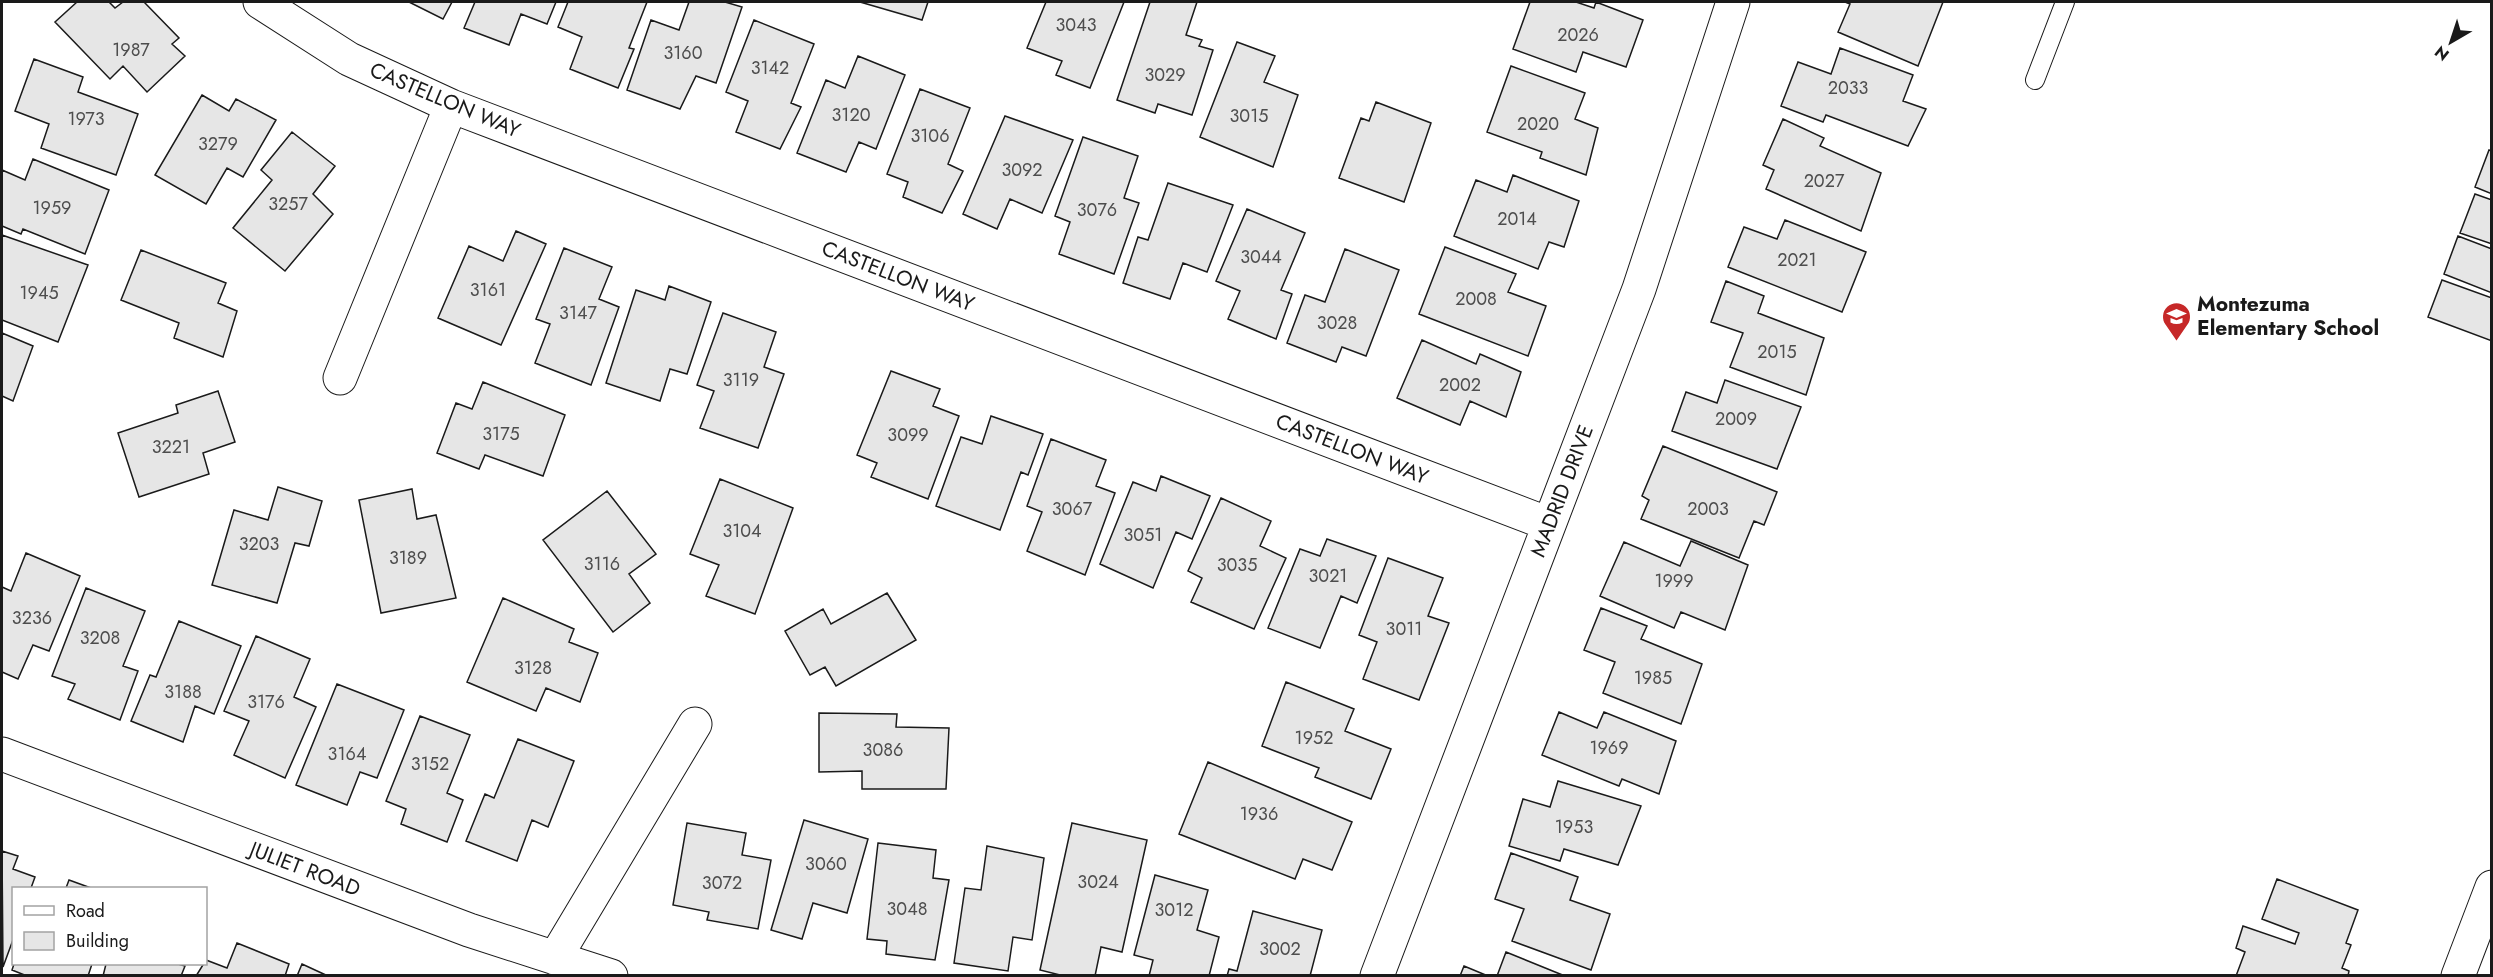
<svg xmlns="http://www.w3.org/2000/svg" width="2493" height="977" viewBox="0 0 2493 977" font-family="Jost,sans-serif">
<style>
.building{fill:#e6e6e6;stroke:#1a1a1a;stroke-width:1.5}
.lines{fill:none;stroke-linecap:round;stroke-linejoin:round}
.lane-casing{stroke:#1a1a1a;stroke-width:20}
.street-casing{stroke:#1a1a1a;stroke-width:35}
.lane{stroke:#fff;stroke-width:18}
.street{stroke:#fff;stroke-width:33}
.labels{text-anchor:middle;stroke-width:4.5;stroke-linejoin:round;paint-order:stroke}
.number-label{font-size:18px;fill:#4d4d4d}
.street-label{font-size:21px;fill:#1a1a1a;stroke:#fff}
.poi-label{font-size:21px;font-weight:bold;fill:#1a1a1a;stroke:#fff;text-anchor:start}
</style>
<rect width="100%" height="100%" fill="#fff"/>
<!-- building -->
<path class="building" d="M 77,2 L 109,2 L 115,8 L 123,2 L 144,2 L 179,38 L 172,44 L 185,56 L 147,92 L 123,66 L 110,79 L 55,22 Z
M 409,2 L 452,2 L 443,19 Z
M 475,2 L 556,2 L 547,24 L 521,14 L 509,45 L 464,28 Z
M 568,2 L 647,2 L 629,48 L 634,49 L 618,88 L 570,69 L 582,37 L 558,27 Z
M 689,2 L 725,2 L 742,7 L 716,83 L 696,76 L 680,109 L 627,90 L 651,20 L 679,30 Z
M 860,2 L 928,2 L 922,20 Z
M 1046,2 L 1124,2 L 1090,88 L 1056,75 L 1062,61 L 1027,48 Z
M 1150,2 L 1197,2 L 1186,35 L 1202,40 L 1199,46 L 1213,50 L 1192,115 L 1158,104 L 1155,113 L 1117,100 Z
M 1530,2 L 1576,2 L 1594,8 L 1596,2 L 1643,20 L 1626,67 L 1583,52 L 1576,72 L 1513,49 Z
M 1845,2 L 1943,2 L 1918,66 L 1838,32 L 1850,4 Z
M 754,20 L 814,44 L 791,103 L 801,107 L 780,149 L 736,132 L 748,101 L 726,92 Z
M 1237,42 L 1275,56 L 1264,82 L 1298,95 L 1273,167 L 1200,137 Z
M 1840,48 L 1913,75 L 1903,101 L 1926,109 L 1908,146 L 1826,115 L 1823,122 L 1781,106 L 1798,62 L 1831,74 Z
M 858,56 L 905,75 L 876,149 L 859,142 L 846,172 L 797,153 L 826,80 L 845,88 Z
M 34,59 L 83,77 L 78,92 L 138,114 L 116,175 L 41,148 L 49,124 L 15,111 Z
M 1511,66 L 1585,93 L 1575,119 L 1598,128 L 1586,175 L 1540,158 L 1542,152 L 1487,132 Z
M 920,89 L 970,108 L 948,164 L 963,171 L 942,213 L 903,197 L 908,182 L 887,174 Z
M 202,95 L 229,111 L 236,99 L 276,120 L 243,177 L 227,168 L 206,204 L 155,175 Z
M 1376,102 L 1431,123 L 1404,202 L 1339,178 L 1361,118 L 1369,121 Z
M 1005,116 L 1073,140 L 1042,213 L 1010,199 L 997,229 L 963,214 Z
M 1783,119 L 1824,138 L 1820,146 L 1881,173 L 1861,231 L 1766,189 L 1774,170 L 1763,165 Z
M 292,132 L 335,166 L 313,194 L 333,214 L 285,271 L 233,228 L 272,180 L 261,170 Z
M 1083,137 L 1138,156 L 1124,198 L 1139,203 L 1114,274 L 1059,254 L 1070,222 L 1055,216 Z
M 2489,150 L 2492,151 L 2492,194 L 2475,187 Z
M 33,159 L 109,190 L 85,254 L 23,229 L 21,234 L 2,226 L 2,170 L 25,180 Z
M 1513,175 L 1579,201 L 1564,247 L 1549,242 L 1538,269 L 1454,236 L 1476,180 L 1507,192 Z
M 1168,183 L 1233,205 L 1207,272 L 1183,263 L 1170,299 L 1123,283 L 1138,237 L 1148,240 Z
M 2475,194 L 2492,200 L 2492,244 L 2460,233 Z
M 1247,209 L 1305,233 L 1281,290 L 1292,294 L 1276,339 L 1228,319 L 1240,291 L 1216,281 Z
M 1785,220 L 1866,252 L 1842,312 L 1728,267 L 1744,227 L 1777,239 Z
M 516,231 L 546,244 L 501,345 L 438,318 L 469,246 L 503,261 Z
M 2,235 L 88,265 L 58,342 L 2,320 Z
M 2458,236 L 2492,249 L 2492,293 L 2444,274 Z
M 1445,247 L 1516,274 L 1508,292 L 1546,306 L 1528,356 L 1419,314 Z
M 564,248 L 612,267 L 599,299 L 619,307 L 591,385 L 535,363 L 550,324 L 536,319 Z
M 1345,249 L 1399,270 L 1366,356 L 1342,347 L 1336,362 L 1287,343 L 1305,295 L 1325,302 Z
M 141,250 L 226,283 L 218,303 L 237,311 L 223,357 L 174,338 L 179,323 L 121,300 Z
M 2442,280 L 2492,298 L 2492,341 L 2428,317 Z
M 1726,281 L 1764,296 L 1758,313 L 1824,338 L 1806,395 L 1730,367 L 1743,333 L 1711,322 Z
M 669,286 L 711,302 L 687,374 L 670,369 L 660,401 L 606,383 L 636,290 L 665,300 Z
M 723,313 L 776,332 L 764,367 L 784,374 L 758,448 L 700,428 L 714,391 L 697,385 Z
M 2,333 L 33,346 L 13,401 L 2,396 Z
M 1422,340 L 1476,364 L 1480,354 L 1521,372 L 1506,417 L 1470,401 L 1460,425 L 1397,398 Z
M 891,371 L 940,389 L 933,406 L 959,416 L 928,499 L 871,477 L 877,463 L 857,455 Z
M 1725,380 L 1801,407 L 1777,469 L 1672,431 L 1686,392 L 1717,403 Z
M 483,382 L 565,415 L 543,476 L 485,455 L 479,469 L 437,453 L 456,403 L 472,409 Z
M 218,391 L 235,442 L 203,453 L 209,474 L 139,497 L 118,433 L 178,413 L 176,405 Z
M 991,416 L 1043,434 L 1028,475 L 1021,472 L 1000,530 L 936,506 L 961,437 L 982,444 Z
M 1051,439 L 1106,460 L 1096,486 L 1115,493 L 1085,575 L 1027,551 L 1042,512 L 1027,506 Z
M 1663,446 L 1777,492 L 1764,525 L 1754,521 L 1739,558 L 1641,519 L 1649,500 L 1642,496 Z
M 1161,476 L 1210,496 L 1192,539 L 1176,532 L 1153,588 L 1100,564 L 1133,482 L 1156,491 Z
M 720,479 L 793,508 L 755,614 L 706,596 L 719,565 L 690,554 Z
M 278,487 L 322,501 L 309,546 L 295,543 L 277,603 L 212,585 L 234,510 L 268,520 Z
M 412,489 L 417,519 L 436,515 L 456,598 L 381,613 L 359,500 Z
M 607,491 L 656,554 L 629,574 L 650,603 L 613,632 L 543,540 Z
M 1221,498 L 1271,521 L 1260,546 L 1286,558 L 1254,629 L 1191,602 L 1202,578 L 1188,571 Z
M 1327,539 L 1376,556 L 1357,603 L 1341,596 L 1320,648 L 1268,628 L 1300,549 L 1320,556 Z
M 1691,541 L 1748,565 L 1725,630 L 1681,612 L 1674,628 L 1600,596 L 1624,542 L 1680,566 Z
M 26,553 L 80,576 L 49,651 L 33,645 L 18,679 L 2,672 L 2,587 L 11,591 Z
M 1388,558 L 1443,578 L 1428,616 L 1449,623 L 1419,700 L 1363,679 L 1377,642 L 1359,635 Z
M 86,588 L 145,611 L 123,666 L 138,671 L 120,720 L 68,699 L 75,684 L 52,676 Z
M 887,593 L 916,640 L 836,686 L 825,667 L 810,675 L 785,631 L 823,609 L 831,624 Z
M 503,598 L 574,629 L 569,642 L 598,653 L 580,702 L 546,688 L 536,711 L 467,682 Z
M 1601,608 L 1647,626 L 1641,639 L 1702,664 L 1681,724 L 1603,693 L 1615,662 L 1584,650 Z
M 179,621 L 241,646 L 214,714 L 195,706 L 183,742 L 131,721 L 150,675 L 156,677 Z
M 256,636 L 310,659 L 294,697 L 316,707 L 285,778 L 234,755 L 249,721 L 224,711 Z
M 1286,682 L 1354,709 L 1345,731 L 1391,749 L 1371,799 L 1315,777 L 1319,768 L 1262,746 Z
M 337,684 L 404,710 L 377,778 L 360,772 L 347,805 L 296,785 Z
M 1559,712 L 1597,728 L 1604,712 L 1676,741 L 1659,794 L 1622,779 L 1619,786 L 1542,755 Z
M 819,713 L 897,714 L 896,727 L 949,728 L 946,789 L 862,789 L 862,771 L 819,772 Z
M 420,716 L 470,735 L 447,793 L 463,800 L 447,842 L 401,824 L 406,809 L 386,801 Z
M 518,739 L 574,761 L 548,827 L 532,820 L 517,861 L 466,841 L 485,794 L 494,798 Z
M 1208,762 L 1352,822 L 1332,870 L 1303,859 L 1295,879 L 1179,834 Z
M 1558,781 L 1641,806 L 1618,865 L 1564,849 L 1560,861 L 1509,846 L 1523,799 L 1550,807 Z
M 804,820 L 868,839 L 847,913 L 813,903 L 802,939 L 771,930 Z
M 687,823 L 746,833 L 742,855 L 771,860 L 758,929 L 707,920 L 709,912 L 673,905 Z
M 1072,823 L 1147,840 L 1122,952 L 1101,947 L 1095,976 L 1064,976 L 1040,970 Z
M 878,843 L 936,850 L 933,878 L 949,880 L 935,960 L 886,954 L 887,941 L 867,939 Z
M 987,846 L 1044,858 L 1032,940 L 1013,937 L 1008,971 L 954,963 L 965,888 L 981,890 Z
M 2,851 L 18,856 L 13,869 L 35,877 L 31,888 L 14,888 L 14,937 L 3,967 Z
M 1511,853 L 1578,877 L 1570,900 L 1610,914 L 1591,970 L 1512,941 L 1524,909 L 1495,899 Z
M 1155,875 L 1208,890 L 1197,930 L 1219,937 L 1209,976 L 1149,976 L 1153,960 L 1134,955 Z
M 2277,879 L 2358,910 L 2346,943 L 2351,945 L 2342,968 L 2349,971 L 2348,976 L 2236,976 L 2245,952 L 2236,948 L 2243,926 L 2295,944 L 2299,933 L 2262,919 Z
M 69,880 L 91,888 L 66,888 Z
M 1253,911 L 1322,930 L 1310,976 L 1227,976 L 1229,969 L 1237,971 Z
M 237,943 L 289,964 L 285,976 L 196,976 L 206,960 L 227,968 Z
M 1506,952 L 1565,976 L 1497,976 Z
M 14,964 L 92,964 L 88,976 L 27,976 L 12,970 Z
M 106,964 L 178,964 L 185,966 L 181,976 L 103,976 Z
M 302,964 L 328,976 L 297,976 Z
M 1464,966 L 1488,976 L 1460,976 Z"/>
<g class="lines">
<defs>
<path id="lane" d="M 2035,80 L 2065,2"/>
<path id="street" d="M 260,2 L 349,59 L 451,106 L 1549,524
M 340,378 L 451,106
M 2,754 L 469,930 L 611,976
M 555,958 L 695,724
M 1377,976 L 1639,289 L 1733,2
M 2458,976 L 2492,887"/>
</defs>
<!-- lane casing -->
<use href="#lane" class="lane-casing"/>
<!-- street casing -->
<use href="#street" class="street-casing"/>
<!-- lane -->
<use href="#lane" class="lane"/>
<!-- street -->
<use href="#street" class="street"/>
</g>
<!-- icons -->
<defs>
<symbol id="school-pin" viewBox="-11 -11 22 30"><path d="M0 17L-7.5 6A9.5 9.5 0 1 1 7.5 6Z" fill="#c62828" stroke="#fff"/><path d="M0-5L7-2L0 1L-7-2ZM-4 1L0 2.5L4 1V4Q0 6-4 4Z" fill="#fff"/></symbol>
</defs>
<g fill-rule="evenodd">
<use href="#school-pin" x="2160" y="300" width="33" height="45"/>
</g>
<g class="labels">
<!-- number labels -->
<g class="number-label">
<text x="1076" y="31">3043</text>
<text x="1578" y="41">2026</text>
<text x="131" y="56">1987</text>
<text x="683" y="59">3160</text>
<text x="770" y="74">3142</text>
<text x="1165" y="81">3029</text>
<text x="1848" y="94">2033</text>
<text x="851" y="121">3120</text>
<text x="1249" y="122">3015</text>
<text x="86" y="125">1973</text>
<text x="1538" y="130">2020</text>
<text x="930" y="142">3106</text>
<text x="218" y="150">3279</text>
<text x="1022" y="176">3092</text>
<text x="1824" y="187">2027</text>
<text x="288" y="210">3257</text>
<text x="52" y="214">1959</text>
<text x="1097" y="216">3076</text>
<text x="1517" y="225">2014</text>
<text x="1261" y="263">3044</text>
<text x="1797" y="266">2021</text>
<text x="488" y="296">3161</text>
<text x="39" y="299">1945</text>
<text x="1476" y="305">2008</text>
<text x="578" y="319">3147</text>
<text x="1337" y="329">3028</text>
<text x="1777" y="358">2015</text>
<text x="741" y="386">3119</text>
<text x="1460" y="391">2002</text>
<text x="1736" y="425">2009</text>
<text x="501" y="440">3175</text>
<text x="908" y="441">3099</text>
<text x="171" y="453">3221</text>
<text x="1072" y="515">3067</text>
<text x="1708" y="515">2003</text>
<text x="742" y="537">3104</text>
<text x="1143" y="541">3051</text>
<text x="259" y="550">3203</text>
<text x="408" y="564">3189</text>
<text x="602" y="570">3116</text>
<text x="1237" y="571">3035</text>
<text x="1328" y="582">3021</text>
<text x="1674" y="587">1999</text>
<text x="32" y="624">3236</text>
<text x="1404" y="635">3011</text>
<text x="100" y="644">3208</text>
<text x="533" y="674">3128</text>
<text x="1653" y="684">1985</text>
<text x="183" y="698">3188</text>
<text x="266" y="708">3176</text>
<text x="1314" y="744">1952</text>
<text x="1609" y="754">1969</text>
<text x="883" y="756">3086</text>
<text x="347" y="760">3164</text>
<text x="430" y="770">3152</text>
<text x="1259" y="820">1936</text>
<text x="1574" y="833">1953</text>
<text x="826" y="870">3060</text>
<text x="1098" y="888">3024</text>
<text x="722" y="889">3072</text>
<text x="907" y="915">3048</text>
<text x="1174" y="916">3012</text>
<text x="1280" y="955">3002</text>
</g>
<!-- street labels -->
<g class="street-label">
<text transform="translate(445 100) rotate(23)" y="7">CASTELLON WAY</text>
<text transform="translate(898 276) rotate(21)" y="7">CASTELLON WAY</text>
<text transform="translate(1352 449) rotate(21)" y="7">CASTELLON WAY</text>
<text transform="translate(1562 491) rotate(-69)" y="7">MADRID DRIVE</text>
<text transform="translate(305 869) rotate(21)" y="7">JULIET ROAD</text>
</g>
<!-- poi labels -->
<g class="poi-label">
<text x="2197" y="311">Montezuma<tspan x="2197" dy="24">Elementary School</tspan></text>
</g>
</g>
<!-- border -->
<rect width="2493" height="977" fill="none" stroke="#1a1a1a" stroke-width="6"/>
<!-- legend -->
<rect x="12" y="887" width="195" height="78" fill="#ffffff" stroke="#a3a3a3" stroke-width="1.5"/>
<rect x="24" y="906" width="30" height="9" fill="#ffffff" stroke="#a3a3a3" stroke-width="1.5"/>
<text x="66" y="917" font-size="18" fill="#1a1a1a">Road</text>
<rect x="24" y="932" width="30" height="18" fill="#e6e6e6" stroke="#a3a3a3" stroke-width="1.5"/>
<text x="66" y="947" font-size="18" fill="#1a1a1a">Building</text>
<!-- north arrow -->
<g transform="translate(2451 42) rotate(219)" stroke="#ffffff" stroke-width="4.5" paint-order="stroke">
<path d="M0-4.5L10 22L0 15L-10 22Z" fill="#1a1a1a"/>
<text y="-9" font-size="16" font-weight="bold" text-anchor="middle" fill="#1a1a1a">N</text>
</g>
</svg>
